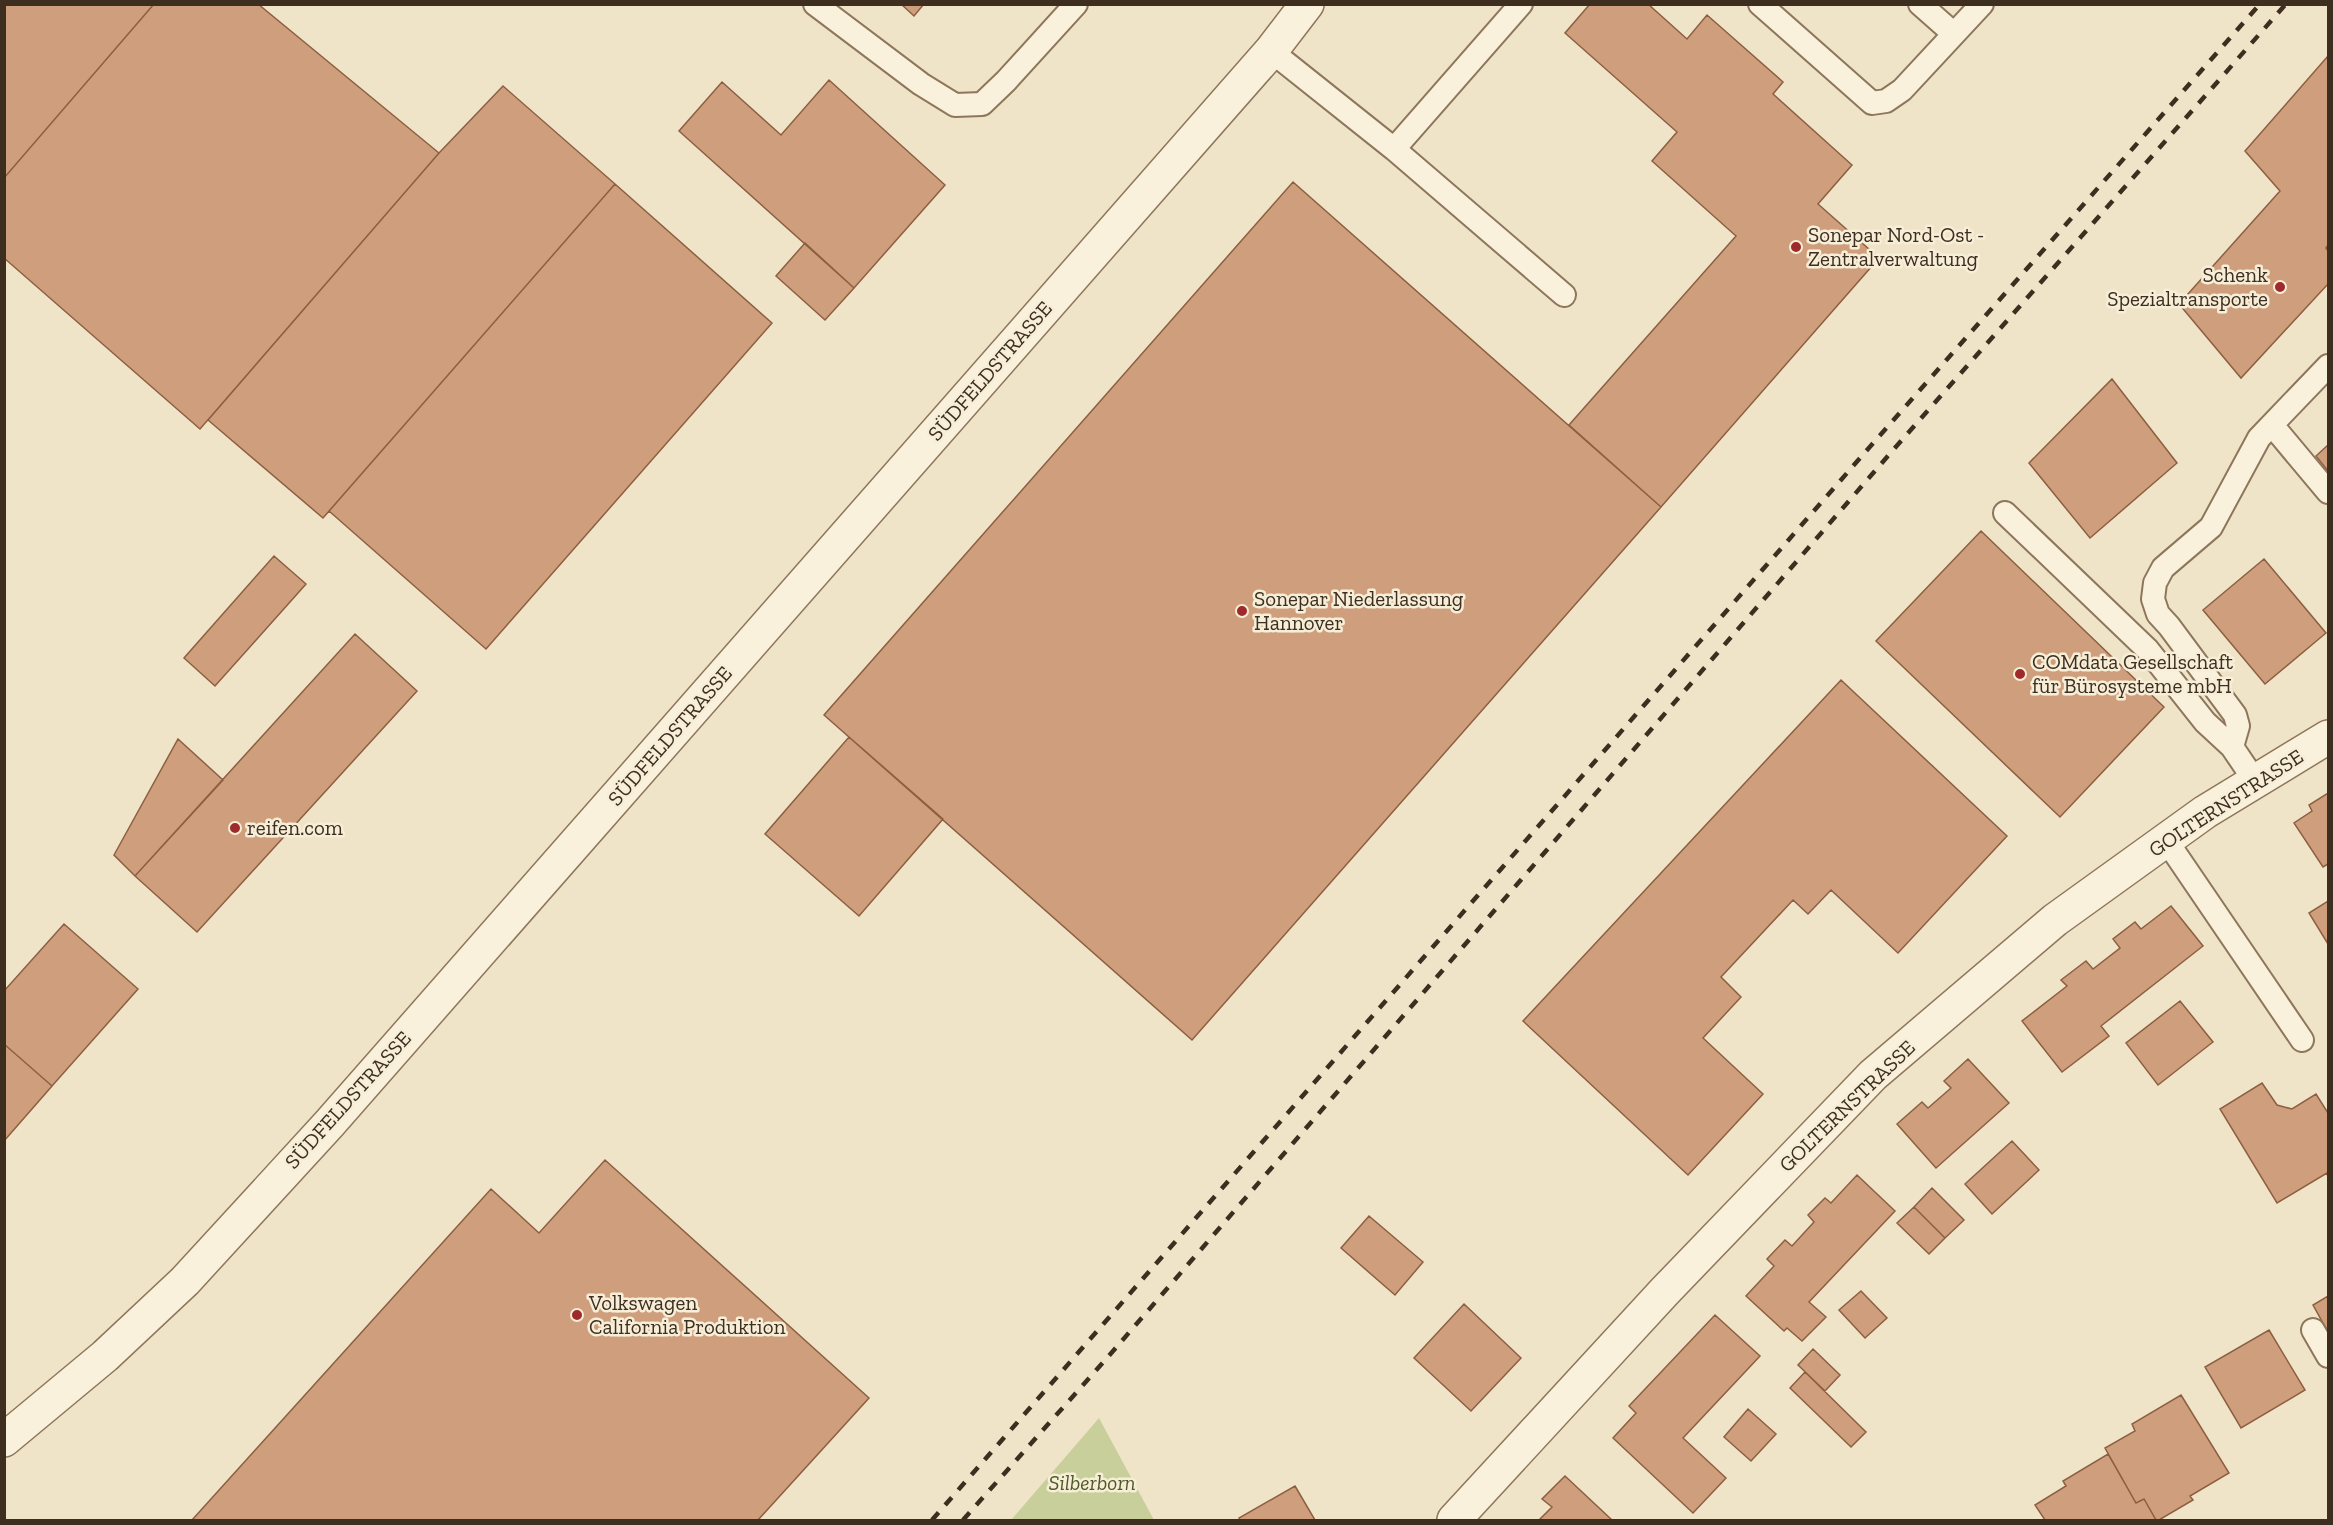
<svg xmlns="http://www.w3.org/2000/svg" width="2333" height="1525" viewBox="0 0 2333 1525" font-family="'Zilla Slab',serif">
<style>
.green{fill:#c9cf9b}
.building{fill:#cf9f7d;stroke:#8d5f41;stroke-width:1.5}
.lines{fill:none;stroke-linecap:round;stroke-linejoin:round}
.lane-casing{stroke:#8d765c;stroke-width:26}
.street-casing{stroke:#8d765c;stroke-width:36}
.lane{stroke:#faf1dc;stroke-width:22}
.street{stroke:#faf1dc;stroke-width:33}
.rail{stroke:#3d2e20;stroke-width:4.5;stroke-dasharray:10 10;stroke-linecap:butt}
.poi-dot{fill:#9e2a2b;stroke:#f7eed8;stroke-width:2}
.labels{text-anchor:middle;stroke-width:5;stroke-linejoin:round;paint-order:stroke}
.poi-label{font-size:21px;fill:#3d2e20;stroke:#f7eed8;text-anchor:start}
.street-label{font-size:21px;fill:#3d2e20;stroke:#f7eed8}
.park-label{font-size:21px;font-style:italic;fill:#4d5a26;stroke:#f7eed8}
</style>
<rect width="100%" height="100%" fill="#f0e4c8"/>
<!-- green -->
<path class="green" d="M 1099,1418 L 1154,1520 L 1011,1520 Z"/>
<!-- building -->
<path class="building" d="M 4,4 L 154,4 L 4,178 Z
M 154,4 L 258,4 L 439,153 L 200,429 L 4,258 L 4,178 Z
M 901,4 L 924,4 L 914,16 Z
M 1590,4 L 1648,4 L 1687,39 L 1707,15 L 1783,82 L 1773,94 L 1852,165 L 1818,204 L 1879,258 L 1661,507 L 1569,425 L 1736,236 L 1652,161 L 1677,132 L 1565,33 Z
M 2328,56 L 2328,245 L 2326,248 L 2328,251 L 2328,284 L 2241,378 L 2179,304 L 2280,191 L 2245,151 Z
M 829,80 L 945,185 L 854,288 L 679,131 L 722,82 L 781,135 Z
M 503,86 L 615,184 L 323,518 L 208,420 L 439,153 Z
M 1293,182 L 1661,507 L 1192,1040 L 824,715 Z
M 615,184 L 772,323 L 486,649 L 329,511 Z
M 805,243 L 854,288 L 825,320 L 776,276 Z
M 2112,379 L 2177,463 L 2090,538 L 2029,463 Z
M 2328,445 L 2328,471 L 2316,456 Z
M 1981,531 L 2164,707 L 2060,817 L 1876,641 Z
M 274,556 L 306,584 L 215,686 L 184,658 Z
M 2264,559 L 2326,633 L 2265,684 L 2203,610 Z
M 355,634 L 417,691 L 197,932 L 135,876 Z
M 1841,680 L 2007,836 L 1898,953 L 1831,890 L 1808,914 L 1793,900 L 1721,977 L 1741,997 L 1703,1038 L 1763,1094 L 1688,1175 L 1523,1021 Z
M 849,737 L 943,819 L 859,916 L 765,834 Z
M 178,739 L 223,780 L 135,876 L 114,855 Z
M 2328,793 L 2328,864 L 2323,867 L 2294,823 L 2312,811 L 2309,805 Z
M 2328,901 L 2328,944 L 2309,913 Z
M 2171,906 L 2203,946 L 2101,1026 L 2109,1036 L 2062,1072 L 2022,1021 L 2067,986 L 2061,980 L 2086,961 L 2093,969 L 2120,948 L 2113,939 L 2135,922 L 2141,929 Z
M 64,924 L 138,989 L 52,1086 L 4,1044 L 4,991 Z
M 2180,1001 L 2213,1042 L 2158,1085 L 2126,1043 Z
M 4,1044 L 52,1086 L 4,1141 Z
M 1968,1059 L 2009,1103 L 1936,1168 L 1897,1124 L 1922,1102 L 1928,1108 L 1951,1088 L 1944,1081 Z
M 2262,1083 L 2277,1105 L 2292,1109 L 2316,1094 L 2328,1113 L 2328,1177 L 2327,1173 L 2277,1203 L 2220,1109 Z
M 2012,1141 L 2039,1170 L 1992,1214 L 1965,1184 Z
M 605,1160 L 869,1398 L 758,1520 L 192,1520 L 491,1189 L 539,1233 Z
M 1857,1175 L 1895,1211 L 1809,1302 L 1826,1317 L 1802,1341 L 1787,1328 L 1784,1331 L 1746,1296 L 1774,1266 L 1767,1259 L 1785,1240 L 1792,1246 L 1814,1222 L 1808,1215 L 1825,1198 L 1831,1203 Z
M 1932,1188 L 1964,1220 L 1945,1238 L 1914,1207 Z
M 1914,1207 L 1945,1238 L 1929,1254 L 1897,1223 Z
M 1369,1216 L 1423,1262 L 1395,1295 L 1341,1248 Z
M 1861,1291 L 1887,1318 L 1865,1338 L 1839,1310 Z
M 2328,1296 L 2328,1332 L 2313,1305 Z
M 1464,1304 L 1521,1358 L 1471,1411 L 1414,1358 Z
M 1715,1315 L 1760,1356 L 1683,1438 L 1726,1478 L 1693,1513 L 1613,1438 L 1636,1413 L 1629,1406 Z
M 2269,1330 L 2305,1390 L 2241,1428 L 2205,1367 Z
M 1813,1349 L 1840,1375 L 1825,1391 L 1798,1365 Z
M 1805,1372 L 1866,1432 L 1851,1447 L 1790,1388 Z
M 2181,1395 L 2229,1473 L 2190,1496 L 2193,1500 L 2159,1520 L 2156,1520 L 2144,1499 L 2136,1503 L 2105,1448 L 2135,1431 L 2132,1424 Z
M 1748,1409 L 1776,1434 L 1751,1461 L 1724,1437 Z
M 2108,1454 L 2136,1503 L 2144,1499 L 2156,1520 L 2045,1520 L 2035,1505 L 2066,1486 L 2063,1481 Z
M 1565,1476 L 1612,1520 L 1539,1520 L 1552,1507 L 1542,1499 Z
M 1295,1486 L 1315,1520 L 1240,1520 L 1239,1518 Z"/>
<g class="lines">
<defs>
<path id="lane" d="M 815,4 L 921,84 L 955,105 L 982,104 L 1006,81 L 1076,4
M 1760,4 L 1872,103 L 1886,101 L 1902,90 L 1982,4
M 1920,4 L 1954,34
M 1271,51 L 1394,149 L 1521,4
M 1394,149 L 1564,295
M 2272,425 L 2328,492
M 2005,513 L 2148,650 L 2205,722 L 2232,747 L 2255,781
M 2232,747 L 2238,726 L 2235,715 L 2169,626 L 2158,614 L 2153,599 L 2155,583 L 2163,568 L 2211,527 L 2259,438 L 2328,366
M 2166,840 L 2302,1040
M 2313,1330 L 2328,1356"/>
<path id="street" d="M 4,1440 L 105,1356 L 185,1281 L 329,1124 L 1271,51 L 1307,4
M 1454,1520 L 1665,1291 L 1873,1075 L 2055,920 L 2205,812 L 2328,737"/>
</defs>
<!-- lane casing -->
<use href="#lane" class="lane-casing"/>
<!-- street casing -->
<use href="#street" class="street-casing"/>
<!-- lane -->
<use href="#lane" class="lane"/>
<!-- street -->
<use href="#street" class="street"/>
<!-- rail -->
<path class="rail" d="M 932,1520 L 1875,441 L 2260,4
M 963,1520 L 1107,1358 L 1887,457 L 2286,4"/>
</g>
<!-- markers -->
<g class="poi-dot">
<circle cx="1796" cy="247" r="6"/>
<circle cx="2280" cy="287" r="6"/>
<circle cx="1242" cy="611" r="6"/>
<circle cx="2020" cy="674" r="6"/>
<circle cx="235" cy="828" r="6"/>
<circle cx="577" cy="1315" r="6"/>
</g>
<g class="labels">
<!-- poi labels -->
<g class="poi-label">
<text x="1808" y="242">Sonepar Nord-Ost -<tspan x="1808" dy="24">Zentralverwaltung</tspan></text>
<text x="2268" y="282" text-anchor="end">Schenk<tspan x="2268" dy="24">Spezialtransporte</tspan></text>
<text x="1254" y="606">Sonepar Niederlassung<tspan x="1254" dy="24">Hannover</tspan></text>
<text x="2032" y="669">COMdata Gesellschaft<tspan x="2032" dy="24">für Bürosysteme mbH</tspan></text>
<text x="247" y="835">reifen.com</text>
<text x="589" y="1310">Volkswagen<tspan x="589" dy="24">California Produktion</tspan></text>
</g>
<!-- street labels -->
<g class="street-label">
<text transform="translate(990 371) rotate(-49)" y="7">SÜDFELDSTRASSE</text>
<text transform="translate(670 736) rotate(-49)" y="7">SÜDFELDSTRASSE</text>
<text transform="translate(2226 803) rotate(-33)" y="7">GOLTERNSTRASSE</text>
<text transform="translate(348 1100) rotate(-48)" y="7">SÜDFELDSTRASSE</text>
<text transform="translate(1847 1106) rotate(-44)" y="7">GOLTERNSTRASSE</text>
</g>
<!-- park labels -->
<g class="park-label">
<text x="1092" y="1490">Silberborn</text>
</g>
</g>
<!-- border -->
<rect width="2333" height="1525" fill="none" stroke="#3d2e20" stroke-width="12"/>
</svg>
